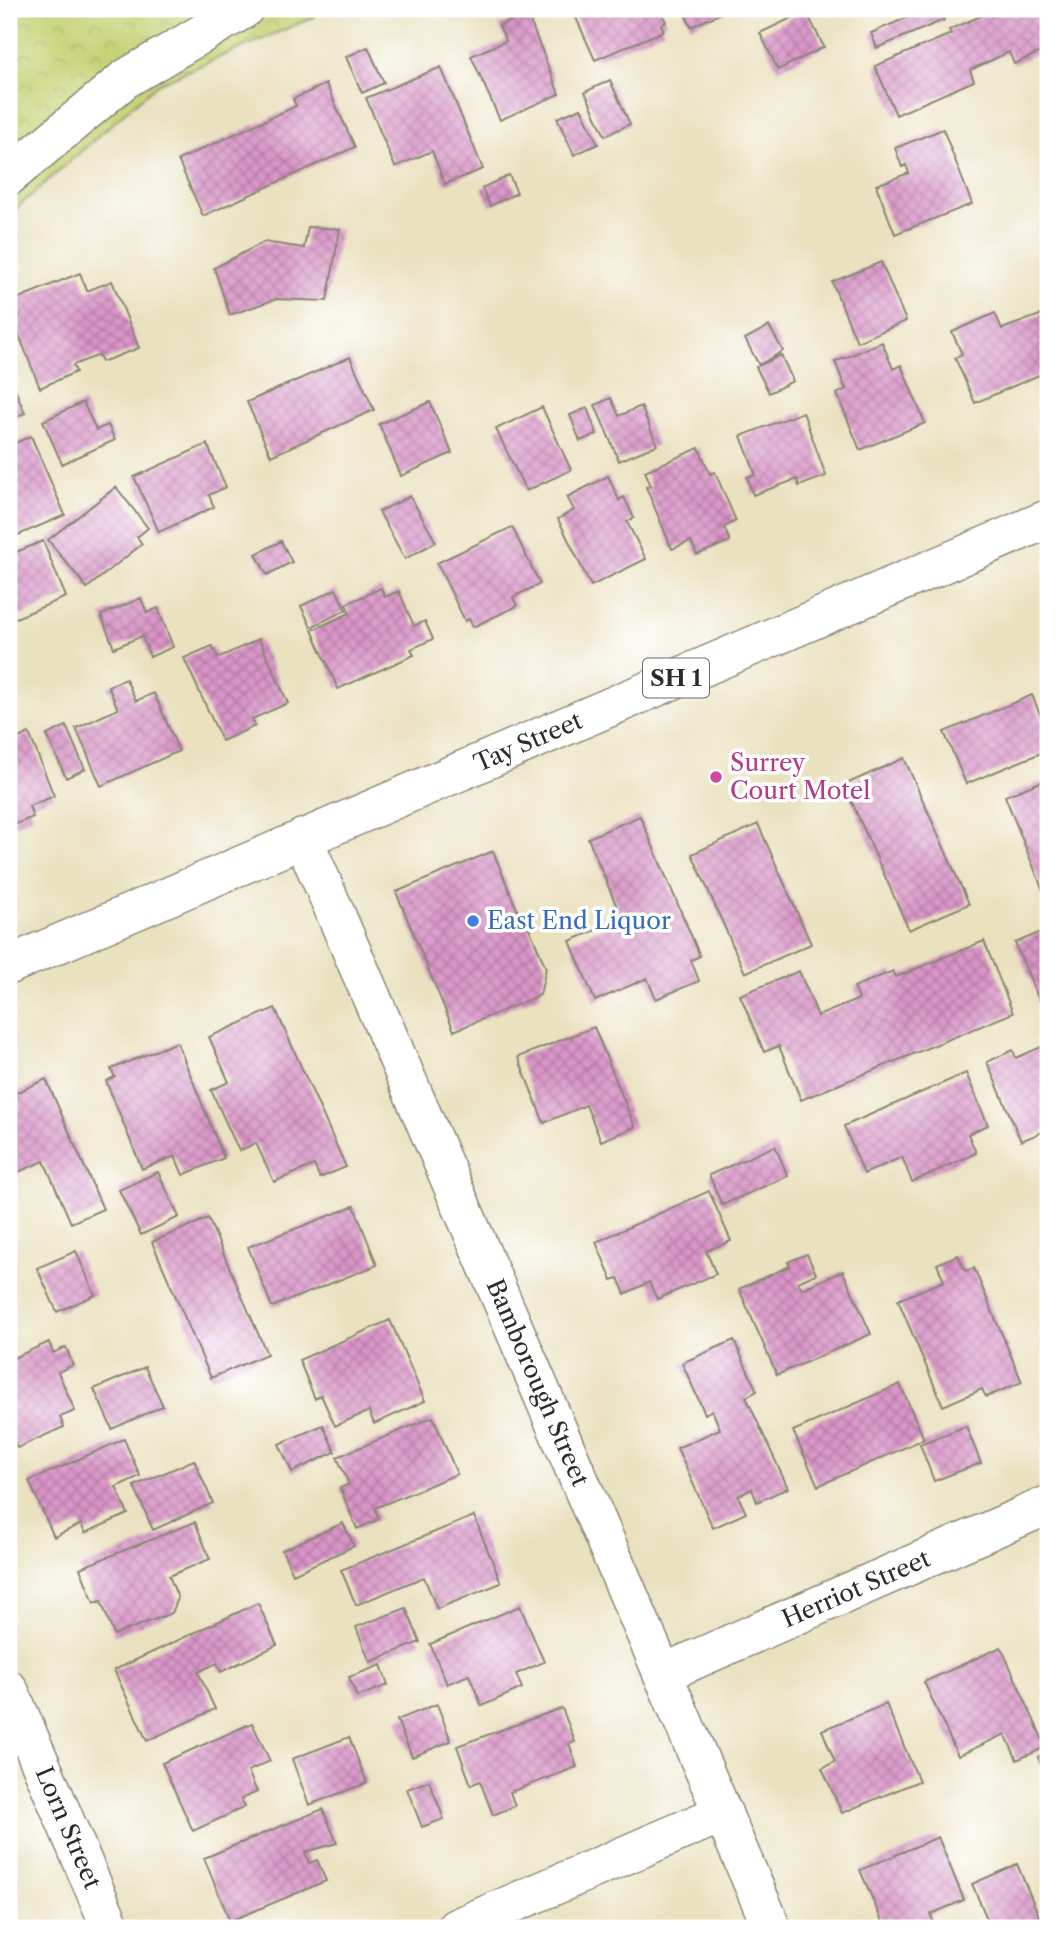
<svg xmlns="http://www.w3.org/2000/svg" width="1057" height="1937" viewBox="0 0 1057 1937" font-family="'Libre Caslon Text',serif">
<style>
.park{fill:url(#park-crowns);stroke:#787e4e;stroke-width:2}
.building{fill:url(#building-cross-hatch)}
.lines{fill:none;stroke-linecap:round;stroke-linejoin:round}
.street-casing{stroke:#8a8675;stroke-width:41}
.highway-casing{stroke:#8a8675;stroke-width:41}
.street{stroke:#fff;stroke-width:38}
.highway{stroke:#fff;stroke-width:38}
.hotel-dot{fill:#d1479c;stroke:#fff;stroke-width:2.5}
.shop-dot{fill:#3f7fe0;stroke:#fff;stroke-width:2.5}
.labels{text-anchor:middle;stroke-width:7;stroke-linejoin:round;paint-order:stroke}
.shield{fill:#fff;stroke:#6b6b6b;stroke-width:2}
.shield-label{font-size:23px;font-weight:bold;fill:#2b2b2b}
.street-label{font-size:24px;fill:#2b2b2b;stroke:#fff}
.hotel-label{font-size:24px;fill:#b23c85;stroke:#fff;text-anchor:start}
.shop-label{font-size:24px;fill:#366cbe;stroke:#fff;text-anchor:start}
</style>
<defs>
<pattern id="park-crowns" width="20" height="18" patternUnits="userSpaceOnUse" patternTransform="scale(1.75)"><rect width="20" height="18" fill="#c4d172"/><path d="M2 6a3 3 0 1 1 6 0M12 15a3 3 0 1 1 6 0" fill="none" stroke="#a9b463"/></pattern>
<pattern id="building-cross-hatch" width="8" height="8" patternUnits="userSpaceOnUse" patternTransform="scale(1.75)"><rect width="8" height="8" fill="#da95c8"/><path d="M0 0l8 8M0 8l8-8" fill="none" stroke="#b17aa3"/></pattern>
</defs>
<rect width="100%" height="100%" fill="#fff"/>
<filter id="ink" filterUnits="userSpaceOnUse"><feTurbulence type="fractalNoise" baseFrequency=".0143" numOctaves="2"/><feDisplacementMap in="SourceGraphic" scale="14" xChannelSelector="R" yChannelSelector="G"/><feConvolveMatrix kernelMatrix="1 2 1 2 8 2 1 2 1" color-interpolation-filters="sRGB"/></filter>
<filter id="wash" filterUnits="userSpaceOnUse"><feTurbulence type="fractalNoise" baseFrequency=".00686" numOctaves="4" result="noise"/><feDisplacementMap in="SourceGraphic" scale="28" xChannelSelector="R" yChannelSelector="G"/><feGaussianBlur stdDeviation="1.57" result="paint"/><feColorMatrix in="noise" values="0 0 0 0 0 0 0 0 0 0 0 0 0 0 0 0 0 1.4 0 .05"/><feComposite in="paint" operator="in"/></filter>
<g filter="url(#wash)">
<rect width="100%" height="100%" fill="#eae1bf"/>
<!-- park -->
<path class="park" d="M 9,9 L 310,9 L 314,17 L 157,84 L 9,215 Z"/>
<g id="blocks">
<!-- building -->
<path class="building" d="M 572,9 L 660,9 L 666,22 L 661,25 L 664,31 L 595,60 Z
M 683,9 L 730,9 L 691,27 Z
M 927,9 L 939,9 L 944,20 L 877,48 L 871,33 Z
M 1009,9 L 1048,9 L 1048,49 L 1014,64 L 1009,52 L 970,70 L 974,81 L 896,115 L 875,66 L 951,34 L 949,30 L 992,11 L 993,16 Z
M 806,11 L 824,47 L 778,70 L 760,33 Z
M 527,13 L 559,94 L 500,120 L 471,56 L 506,41 L 499,26 Z
M 368,47 L 384,83 L 362,93 L 346,57 Z
M 441,67 L 483,169 L 445,184 L 432,151 L 395,167 L 366,98 Z
M 610,80 L 630,124 L 605,136 L 585,92 Z
M 326,84 L 355,147 L 203,216 L 178,160 L 296,106 L 293,99 Z
M 581,108 L 598,144 L 574,155 L 557,118 Z
M 943,129 L 972,204 L 895,234 L 876,185 L 909,173 L 906,165 L 902,167 L 895,148 Z
M 509,175 L 517,193 L 490,206 L 482,188 Z
M 308,227 L 340,229 L 327,301 L 276,299 L 230,315 L 214,268 L 264,242 L 304,248 Z
M 881,262 L 906,321 L 857,342 L 832,282 Z
M 80,273 L 87,291 L 112,281 L 139,348 L 102,362 L 99,355 L 73,365 L 76,372 L 40,388 L 9,310 L 9,302 Z
M 1048,312 L 1048,371 L 975,403 L 955,358 L 962,354 L 952,332 L 995,313 L 1002,329 Z
M 769,326 L 783,351 L 759,365 L 745,339 Z
M 882,342 L 893,369 L 901,365 L 925,423 L 860,450 L 837,394 L 846,389 L 835,362 Z
M 781,355 L 793,381 L 769,393 L 756,367 Z
M 350,357 L 374,410 L 271,456 L 247,402 Z
M 9,376 L 25,413 L 9,420 Z
M 611,398 L 619,416 L 641,406 L 657,445 L 619,461 L 595,405 Z
M 83,402 L 96,430 L 108,425 L 115,440 L 62,464 L 43,421 Z
M 430,402 L 452,453 L 401,476 L 379,424 Z
M 542,407 L 571,470 L 526,491 L 496,429 Z
M 587,408 L 597,434 L 580,441 L 570,415 Z
M 803,412 L 826,476 L 799,486 L 797,479 L 753,495 L 747,477 L 756,475 L 741,436 Z
M 31,436 L 65,515 L 9,539 L 9,446 Z
M 207,444 L 226,487 L 209,495 L 214,507 L 159,532 L 134,477 Z
M 699,448 L 710,474 L 715,472 L 736,521 L 724,527 L 730,541 L 697,555 L 691,541 L 672,549 L 646,487 L 651,486 L 645,471 Z
M 608,476 L 619,500 L 624,497 L 634,518 L 627,522 L 646,559 L 591,586 L 558,519 L 574,510 L 567,497 Z
M 116,487 L 148,528 L 137,537 L 142,544 L 87,588 L 48,540 Z
M 410,496 L 436,542 L 405,559 L 379,512 Z
M 512,527 L 540,584 L 513,597 L 517,606 L 473,627 L 469,619 L 465,621 L 437,563 Z
M 43,541 L 66,597 L 11,620 L 14,628 L 9,630 L 9,555 Z
M 281,541 L 292,562 L 267,575 L 256,554 Z
M 381,588 L 385,597 L 399,591 L 414,626 L 425,621 L 433,639 L 411,649 L 414,655 L 338,689 L 312,630 L 350,613 L 346,604 Z
M 336,589 L 346,610 L 311,627 L 301,606 Z
M 141,598 L 147,613 L 158,608 L 173,647 L 150,657 L 142,636 L 114,648 L 101,615 Z
M 259,639 L 288,703 L 252,719 L 255,726 L 222,741 L 184,658 L 212,646 L 218,658 Z
M 126,679 L 136,701 L 154,693 L 179,751 L 101,786 L 76,728 L 118,709 L 108,686 Z
M 1032,695 L 1048,734 L 1048,750 L 966,784 L 944,732 Z
M 66,726 L 85,769 L 66,778 L 47,735 Z
M 29,733 L 54,796 L 29,806 L 33,817 L 9,827 L 9,742 Z
M 904,758 L 969,904 L 909,930 L 844,785 Z
M 1048,779 L 1048,903 L 1005,796 Z
M 640,816 L 700,956 L 691,960 L 699,981 L 656,999 L 647,978 L 595,1001 L 570,941 L 622,919 L 588,838 Z
M 758,824 L 811,944 L 745,973 L 692,854 Z
M 493,851 L 523,924 L 527,923 L 546,968 L 540,995 L 454,1031 L 396,892 Z
M 1048,929 L 1048,996 L 1039,1000 L 1015,943 Z
M 984,941 L 1013,1013 L 801,1100 L 779,1046 L 764,1052 L 740,995 L 799,971 L 818,1016 L 859,999 L 854,987 L 893,971 L 896,977 Z
M 275,1008 L 346,1167 L 320,1178 L 314,1165 L 274,1182 L 256,1143 L 239,1151 L 211,1090 L 229,1082 L 209,1037 Z
M 594,1027 L 635,1127 L 601,1141 L 586,1105 L 544,1123 L 518,1057 Z
M 177,1042 L 224,1158 L 183,1175 L 175,1156 L 142,1169 L 106,1081 L 115,1077 L 111,1069 Z
M 1048,1044 L 1048,1125 L 1043,1132 L 1021,1141 L 987,1062 L 1013,1050 L 1016,1058 Z
M 966,1073 L 988,1125 L 968,1134 L 976,1153 L 912,1182 L 902,1157 L 864,1174 L 844,1126 Z
M 46,1079 L 103,1209 L 71,1223 L 44,1161 L 9,1176 L 9,1096 Z
M 775,1146 L 788,1176 L 722,1205 L 709,1175 Z
M 158,1172 L 179,1217 L 141,1235 L 119,1190 Z
M 709,1191 L 731,1241 L 706,1251 L 716,1274 L 657,1299 L 649,1282 L 625,1294 L 618,1278 L 612,1280 L 596,1242 Z
M 354,1206 L 377,1265 L 272,1307 L 248,1247 Z
M 208,1218 L 267,1354 L 211,1378 L 152,1242 Z
M 76,1251 L 95,1295 L 57,1312 L 37,1268 Z
M 807,1254 L 816,1274 L 798,1282 L 802,1289 L 843,1271 L 871,1334 L 777,1375 L 739,1289 L 790,1266 L 788,1262 Z
M 958,1255 L 965,1271 L 974,1268 L 1022,1382 L 986,1397 L 982,1389 L 943,1406 L 898,1300 L 944,1281 L 937,1264 Z
M 390,1320 L 425,1401 L 374,1424 L 369,1411 L 335,1426 L 321,1395 L 315,1399 L 299,1360 Z
M 734,1340 L 757,1391 L 746,1397 L 788,1488 L 757,1502 L 752,1489 L 738,1496 L 746,1513 L 713,1528 L 677,1448 L 720,1429 L 712,1410 L 705,1414 L 682,1363 Z
M 49,1342 L 53,1353 L 66,1347 L 73,1365 L 58,1372 L 75,1411 L 60,1417 L 64,1427 L 17,1448 L 9,1428 L 9,1360 Z
M 145,1367 L 163,1406 L 112,1429 L 94,1389 Z
M 900,1384 L 924,1439 L 818,1486 L 793,1431 Z
M 433,1417 L 457,1474 L 375,1508 L 379,1519 L 357,1529 L 340,1488 L 349,1484 L 337,1457 Z
M 323,1425 L 335,1452 L 292,1472 L 279,1444 Z
M 966,1426 L 981,1463 L 934,1481 L 920,1444 Z
M 124,1439 L 140,1476 L 116,1487 L 128,1514 L 85,1533 L 81,1524 L 54,1537 L 29,1481 Z
M 194,1460 L 213,1503 L 153,1530 L 134,1486 Z
M 474,1516 L 501,1583 L 437,1609 L 424,1577 L 356,1605 L 341,1570 Z
M 195,1522 L 210,1559 L 169,1576 L 178,1598 L 172,1613 L 114,1635 L 101,1601 L 94,1603 L 80,1568 Z
M 343,1523 L 354,1546 L 293,1574 L 282,1550 Z
M 258,1603 L 277,1645 L 221,1672 L 217,1663 L 198,1672 L 215,1709 L 147,1741 L 114,1670 Z
M 520,1606 L 544,1662 L 516,1674 L 522,1688 L 482,1706 L 469,1675 L 447,1684 L 430,1644 Z
M 406,1608 L 420,1642 L 370,1662 L 356,1627 Z
M 1001,1647 L 1046,1747 L 1017,1760 L 1005,1734 L 958,1756 L 924,1682 Z
M 381,1665 L 388,1685 L 357,1697 L 349,1677 Z
M 437,1704 L 451,1741 L 412,1757 L 397,1720 Z
M 886,1704 L 919,1781 L 842,1813 L 822,1768 L 835,1762 L 822,1730 Z
M 562,1708 L 575,1742 L 569,1744 L 577,1767 L 510,1792 L 515,1806 L 493,1815 L 480,1781 L 471,1785 L 457,1746 Z
M 252,1723 L 270,1761 L 248,1771 L 257,1792 L 241,1799 L 245,1807 L 193,1831 L 162,1763 Z
M 349,1737 L 367,1783 L 309,1805 L 292,1759 Z
M 1048,1753 L 1048,1782 L 1038,1757 Z
M 429,1781 L 444,1819 L 422,1827 L 407,1789 Z
M 323,1809 L 337,1843 L 305,1852 L 309,1863 L 317,1860 L 326,1881 L 230,1921 L 204,1858 Z
M 938,1837 L 964,1900 L 931,1914 L 933,1922 L 917,1928 L 885,1928 L 860,1870 Z
M 1017,1864 L 1044,1928 L 991,1928 L 972,1884 Z"/>
</g>
</g>
<g filter="url(#ink)">
<use href="#blocks" fill-opacity="0" stroke="#8a8675" stroke-width="2"/>
<g class="lines">
<defs>
<g id="street">
<path d="M 9,176 L 125,79 L 244,9"/>
<path id="s1" d="M 303,838 L 772,1928"/>
<path id="s2" d="M 662,1674 L 1048,1505"/>
<path id="s3" d="M 9,1690 L 111,1928"/>
<path d="M 456,1928 L 723,1813"/>
</g>
<g id="highway">
<path id="s4" d="M 9,965 L 1048,519"/>
</g>
</defs>
<!-- street casing -->
<use href="#street" class="street-casing"/>
<!-- highway casing -->
<use href="#highway" class="highway-casing"/>
<!-- street -->
<use href="#street" class="street"/>
<!-- highway -->
<use href="#highway" class="highway"/>
</g>
</g>
<!-- markers -->
<circle class="hotel-dot" cx="716" cy="777" r="7"/>
<circle class="shop-dot" cx="473" cy="921" r="7"/>
<g class="labels">
<!-- shield labels -->
<rect class="shield" x="643" y="658.5" width="66" height="39" rx="5"/>
<g class="shield-label">
<text x="676" y="686">SH 1</text>
</g>
<!-- street labels -->
<g class="street-label">
<text dy="8" stroke="none"><textPath href="#s4" startOffset="565">Tay Street</textPath></text>
<text dy="8" stroke="none"><textPath href="#s1" startOffset="593">Bamborough Street</textPath></text>
<text dy="8" stroke="none"><textPath href="#s2" startOffset="212">Herriot Street</textPath></text>
<text dy="8" stroke="none"><textPath href="#s3" startOffset="150">Lorn Street</textPath></text>
</g>
<!-- hotel labels -->
<g class="hotel-label">
<text x="730" y="771">Surrey<tspan x="730" dy="28">Court Motel</tspan></text>
</g>
<!-- shop labels -->
<g class="shop-label">
<text x="487" y="929">East End Liquor</text>
</g>
</g>
<!-- margin -->
<rect width="1057" height="1937" fill="none" stroke="#fff" stroke-width="35"/>
</svg>
